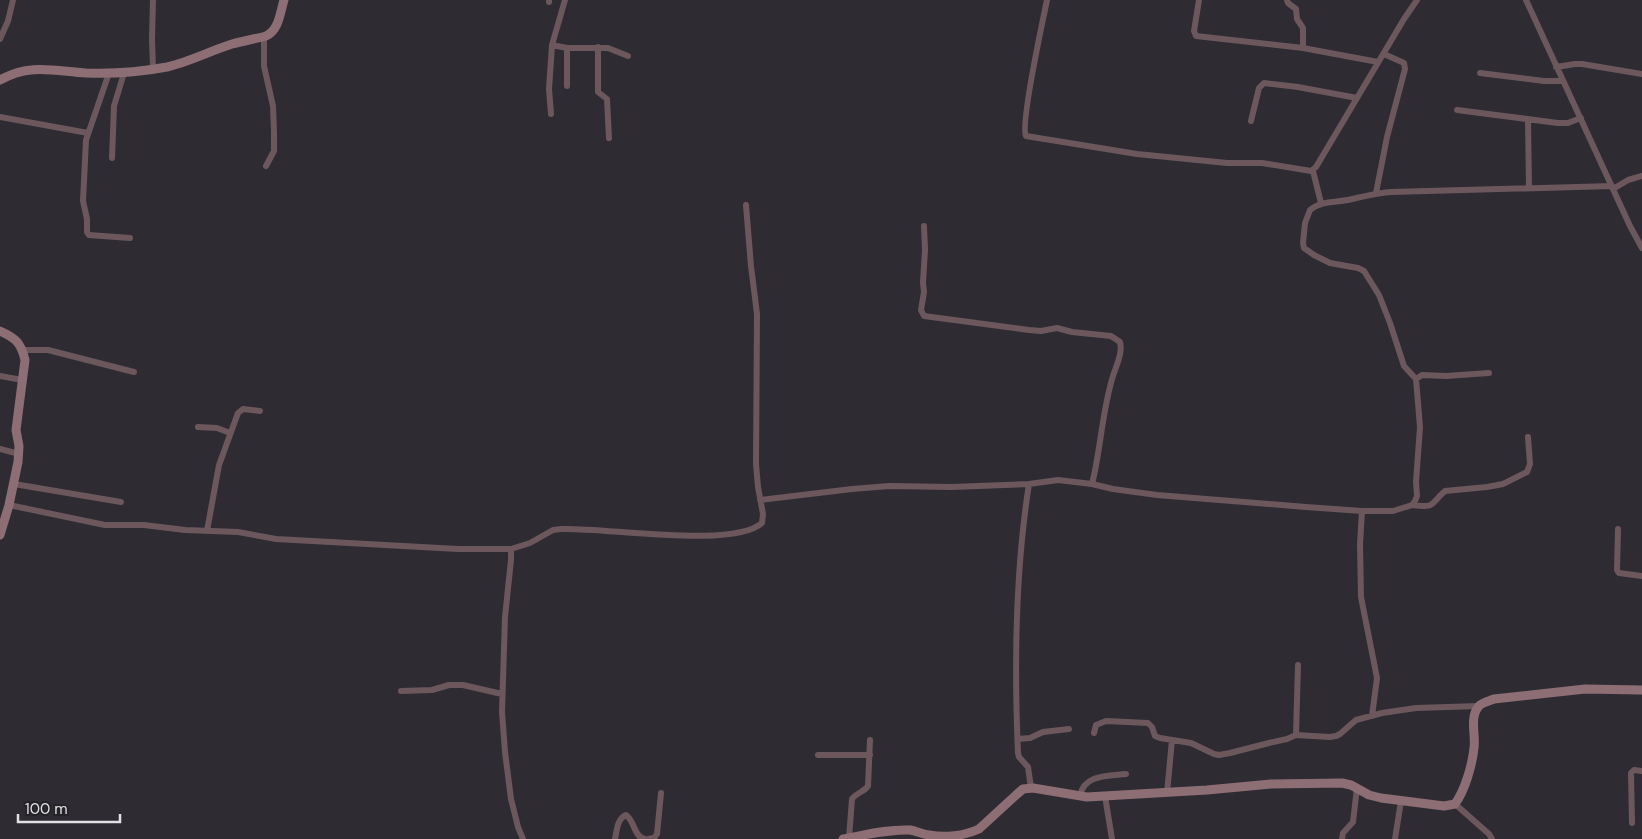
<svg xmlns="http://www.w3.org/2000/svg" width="1642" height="839" viewBox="0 0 1642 839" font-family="'DM Sans',sans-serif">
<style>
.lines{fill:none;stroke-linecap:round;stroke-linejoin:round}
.street{stroke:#6c575c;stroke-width:6}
.secondary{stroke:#8e6e75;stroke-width:9}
</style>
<rect width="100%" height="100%" fill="#2e2c32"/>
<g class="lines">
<!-- street -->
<path class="street" d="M 1047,0 C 1043,19 1020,126 1026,136 L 1137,154 L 1227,163 L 1262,163 L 1311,171 L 1316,167 L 1404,19 L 1417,0
M 1199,0 L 1194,31 L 1196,36 L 1303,48 L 1378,62
M 1287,0 L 1288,3 L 1296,9 L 1297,19 L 1303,28 L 1303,48
M 1526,0 L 1630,226 L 1642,248
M 549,2 L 549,0
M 264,37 L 264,66 L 273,106 L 274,132 L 274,151 L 266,166
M 0,39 L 8,21 L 13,0
M 552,45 L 567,48 L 608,48 L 628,56
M 598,47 L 598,92 L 607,99 L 609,138
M 1556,67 L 1575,64 L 1582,64 L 1642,74
M 153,69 L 152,39 L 153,0
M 109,73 L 86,140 L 83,201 L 87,219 L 87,232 L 89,235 L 130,238
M 1480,73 L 1544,81 L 1563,81
M 567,86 L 567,48
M 1457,110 L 1558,123 L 1568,123 L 1581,118
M 551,114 L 549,89 L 552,45 L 565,0
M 0,117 L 88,133
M 1528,120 L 1529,187
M 1251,121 L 1259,88 L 1264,83 L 1298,87 L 1357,98
M 112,158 L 114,106 L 124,73
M 1313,171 L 1321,203
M 1613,189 L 1628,180 L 1642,176
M 1376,193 L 1387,137 L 1405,69 L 1404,63 L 1384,54
M 924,226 L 925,250 L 923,283 L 924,292 L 921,310 L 924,316 L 1029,330 L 1041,331 L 1057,328 L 1072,332 L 1111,336 L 1120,342 C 1123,353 1116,366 1113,376 C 1102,411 1101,448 1092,484
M 23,350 L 48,350 L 134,372
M 0,376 L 22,380
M 1416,379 L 1404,366 L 1390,323 L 1379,295 L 1364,271 L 1358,268 L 1330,263 L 1314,255 L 1304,248 L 1303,243 L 1305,223 L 1310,210 C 1322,200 1337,203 1352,199 C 1365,196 1377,193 1391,192 L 1612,186
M 198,427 L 217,428 L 230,433
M 0,449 L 19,454
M 14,484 L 121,502
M 1029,484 C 1015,573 1014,663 1018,753 L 1019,757 L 1028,767 L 1031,788
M 760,500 L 852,489 L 889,486 L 952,487 L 1029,484 L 1058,480 L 1092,484 L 1113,489 L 1157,495 L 1306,507 L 1362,511 L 1393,511 L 1412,505 L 1415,501 L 1417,496 L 1416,482 L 1420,427 L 1416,379 L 1422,375 L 1446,376 L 1489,373
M 9,505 L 105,525 L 144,525 L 185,530 L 238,532 L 276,539 L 458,549 L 511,549 L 530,543 L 553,530 L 561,529 C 604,527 733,549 762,523 L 763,514 L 758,487 L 756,464 L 757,314 L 751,266 L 746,205
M 1412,505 C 1436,508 1429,505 1445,491 L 1487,487 L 1503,484 L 1527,472 L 1530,464 L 1528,437
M 1362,511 L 1360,544 L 1361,597 L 1377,678 L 1372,716
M 1618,529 L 1617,570 L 1619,573 L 1642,576
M 207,531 L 219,465 L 238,413 L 243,409 L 260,411
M 511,549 L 511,560 L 505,617 L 502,712 L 505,752 L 511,799 L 518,827 L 523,839
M 401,691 L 432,690 L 449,685 L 463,685 L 502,694
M 1094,733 L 1096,725 L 1106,721 L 1148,723 L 1152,727 L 1155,736 L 1160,738 L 1191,743 L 1214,754 L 1219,755 L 1230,753 L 1269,743 L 1287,739 L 1296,735 L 1330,737 L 1336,736 L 1340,734 L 1356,720 L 1382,713 L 1416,708 L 1479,706
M 1296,735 L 1298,665
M 1018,739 L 1030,738 L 1043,732 L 1069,729
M 818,755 L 870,755
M 1167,793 L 1172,740
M 1080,796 C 1084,774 1109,776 1126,774
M 1105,796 L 1112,839
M 1455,804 L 1489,834 L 1492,839
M 1632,823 L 1631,773 L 1634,770 L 1642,771
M 849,838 L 852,799 C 856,793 864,792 868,786 L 870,740
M 615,839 C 617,830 617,819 626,815 C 635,821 633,836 645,839
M 648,839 L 654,838 L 657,834 L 661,793
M 1342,839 L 1343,833 L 1353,822 L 1357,788
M 1395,839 L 1401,801"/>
<!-- secondary -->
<path class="secondary" d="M 0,80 C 30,63 54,71 86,73 C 113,74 140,72 167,67 C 189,62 210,51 232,44 C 243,41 255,39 266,36 C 279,30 280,13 284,0
M 0,331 C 16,338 21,343 25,360 L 16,430 L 19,446 L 18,462 L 9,505 L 0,535
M 843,839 C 865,835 888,829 910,830 C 916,831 922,834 929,835 C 945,838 964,836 979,829 L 1016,795 L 1023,789 L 1033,788 L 1087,797 L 1207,790 L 1271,784 L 1342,783 L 1351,785 L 1369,795 L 1381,798 L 1444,806 L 1455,804 C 1465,790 1472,766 1474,748 C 1476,735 1469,717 1479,706 C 1483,702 1489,701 1494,699 L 1585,689 L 1642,690"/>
</g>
<!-- scale -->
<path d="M18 814v8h102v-8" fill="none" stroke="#e1e0e3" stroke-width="2.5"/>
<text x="25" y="814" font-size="15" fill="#e1e0e3" stroke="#242328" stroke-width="4" paint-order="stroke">100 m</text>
</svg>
